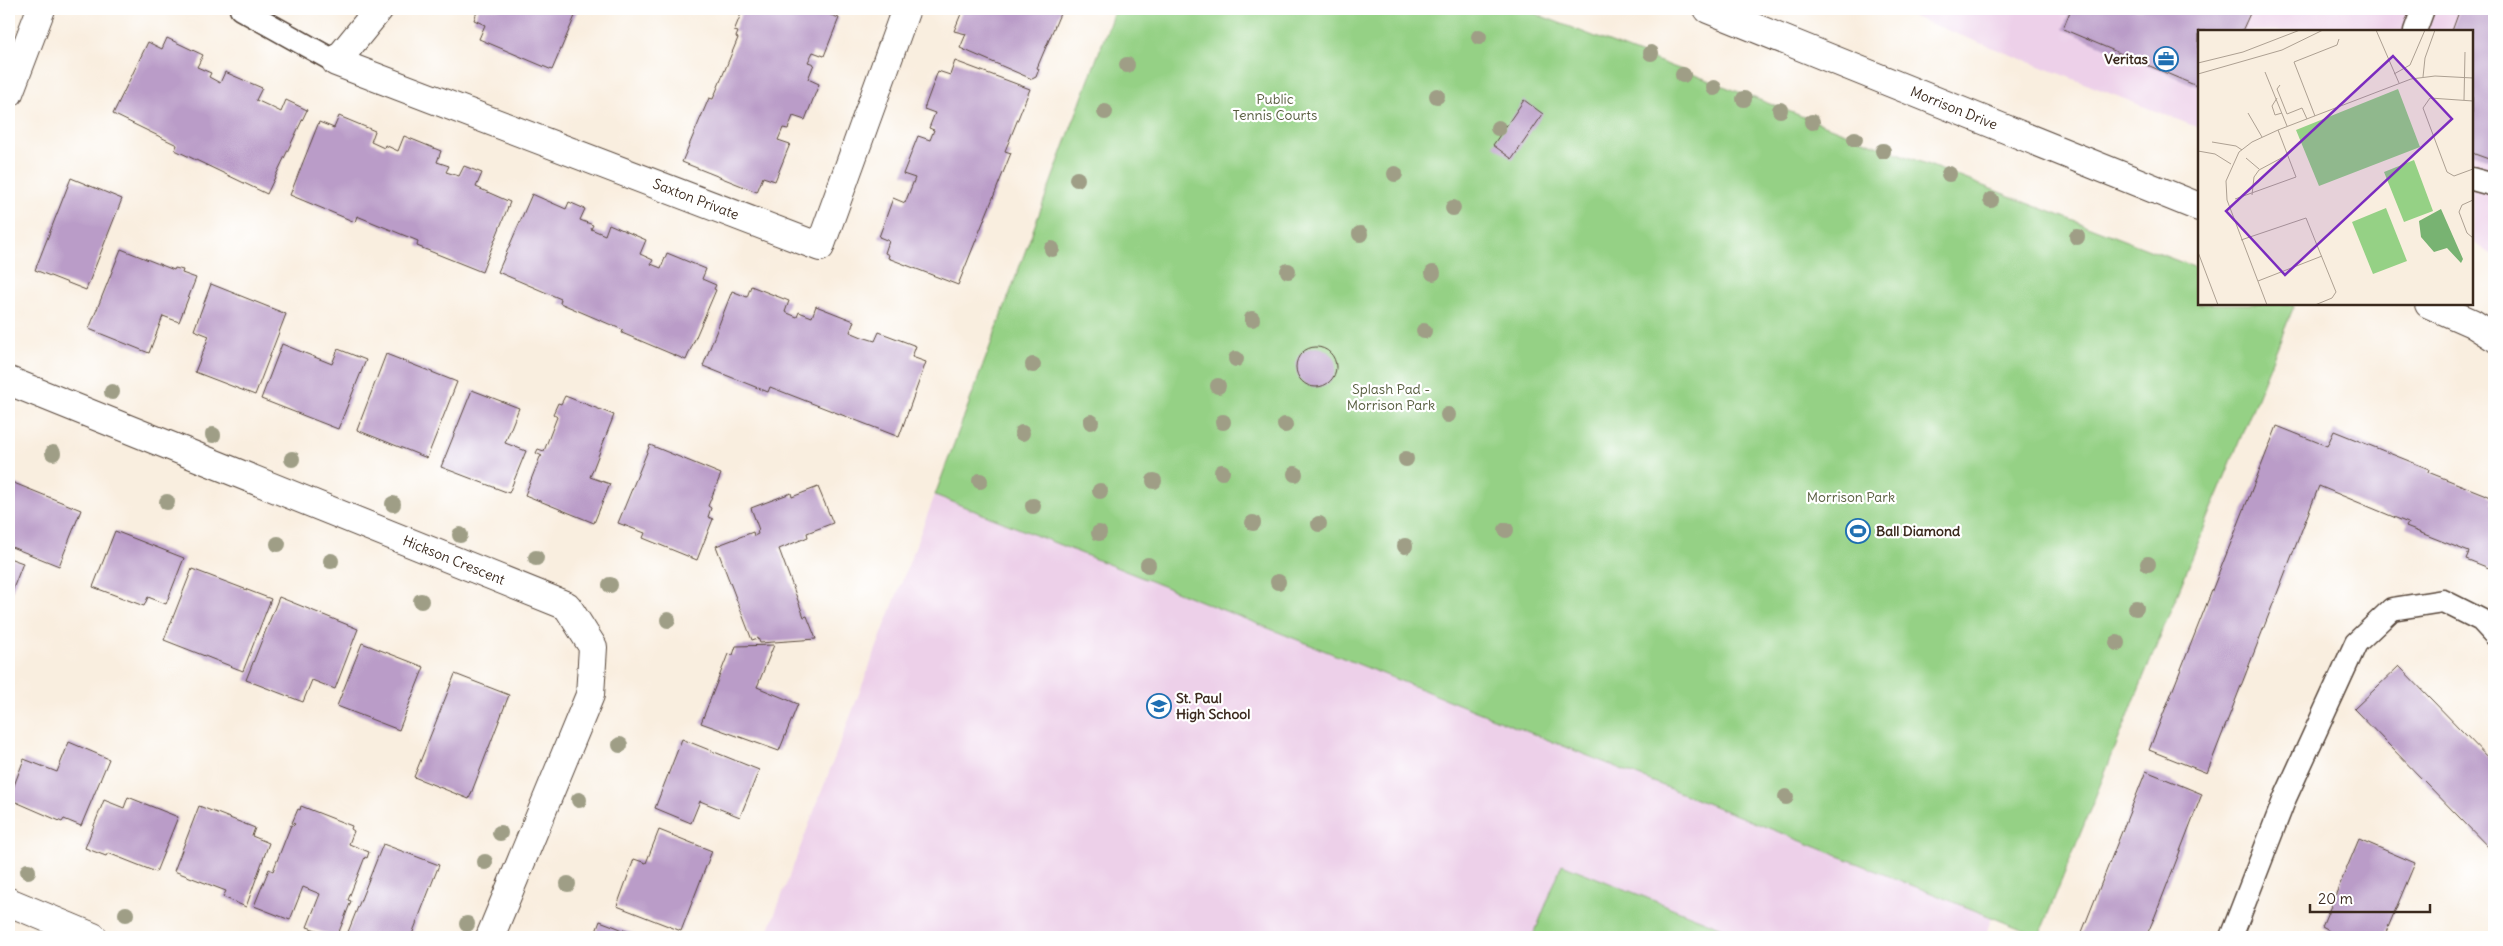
<svg xmlns="http://www.w3.org/2000/svg" width="2503" height="946" viewBox="0 0 2503 946" font-family="Delius,sans-serif">
<style>
.built{fill:#edd0e9}
.green{fill:#95d185;stroke:#687e52}
.building{fill:#ba9cc8}
.lines{fill:none;stroke-linecap:round;stroke-linejoin:round}
.service-casing{stroke:#58473b;stroke-width:25}
.minor-casing{stroke:#58473b;stroke-width:30}
.tertiary-casing{stroke:#58473b;stroke-width:30}
.service{stroke:#fff;stroke-width:22}
.minor{stroke:#fff;stroke-width:28}
.tertiary{stroke:#fff;stroke-width:28}
.tree{fill:#9f9e86}
.labels{text-anchor:middle;stroke-width:4.5;stroke-linejoin:round;paint-order:stroke}
.poi-label{font-size:14px;font-weight:bold;fill:#3b2a1e;stroke:#fff;text-anchor:start}
.park-label{font-size:14px;fill:#565c3d;stroke:#fff}
.street-label{font-size:14px;fill:#3b2a1e;stroke:#fff}
.inset-road{fill:none;stroke:#ada092;stroke-width:1}
.view{fill:#7b2cbf;fill-opacity:0.15;stroke:#7b2cbf;stroke-width:2.5}
.inset-edge{fill:none;stroke:#3b2a1e;stroke-width:2.5}
</style>
<rect width="100%" height="100%" fill="#fff"/>
<filter id="ink" filterUnits="userSpaceOnUse"><feTurbulence type="fractalNoise" baseFrequency=".02" numOctaves="2"/><feDisplacementMap in="SourceGraphic" scale="10" xChannelSelector="R" yChannelSelector="G"/><feConvolveMatrix kernelMatrix="1 2 1 2 8 2 1 2 1" color-interpolation-filters="sRGB"/></filter>
<filter id="wash" filterUnits="userSpaceOnUse"><feTurbulence type="fractalNoise" baseFrequency=".0096" numOctaves="4" result="noise"/><feDisplacementMap in="SourceGraphic" scale="20" xChannelSelector="R" yChannelSelector="G"/><feGaussianBlur stdDeviation="1.12" result="paint"/><feColorMatrix in="noise" values="0 0 0 0 0 0 0 0 0 0 0 0 0 0 0 0 0 1.4 0 .05"/><feComposite in="paint" operator="in"/></filter>
<g filter="url(#wash)">
<rect width="100%" height="100%" fill="#f9eedf"/>
<!-- built -->
<path class="built" d="M 1893,9 L 2494,9 L 2494,256 L 2472,241 L 2472,31 L 2199,31 L 2199,128 Z
M 935,495 L 1992,916 L 1985,937 L 766,937 Z"/>
<!-- green -->
<path class="green" d="M 1115,9 L 1523,9 L 2199,269 L 2199,304 L 2288,304 L 2294,306 L 2039,936 L 935,495 Z
M 1562,864 L 1745,937 L 1533,937 Z"/>
<g id="blocks">
<!-- building -->
<path class="building" d="M 478,9 L 578,9 L 552,70 L 479,39 L 485,25 L 474,20 Z
M 743,9 L 830,9 L 828,14 L 839,18 L 824,56 L 813,52 L 808,62 L 814,64 L 808,79 L 819,84 L 805,120 L 793,116 L 788,129 L 783,128 L 778,140 L 790,144 L 775,181 L 763,177 L 757,192 L 682,162 L 709,98 L 713,99 L 738,38 L 736,37 L 738,32 L 734,31 Z
M 963,9 L 1062,9 L 1037,68 L 1039,69 L 1036,77 L 1032,79 L 960,48 L 966,34 L 954,31 Z
M 2071,9 L 2252,9 L 2242,31 L 2199,31 L 2199,87 L 2063,29 Z
M 2460,9 L 2494,9 L 2494,161 L 2472,153 L 2472,31 L 2452,31 Z
M 167,38 L 203,55 L 197,67 L 211,73 L 209,77 L 220,83 L 225,72 L 262,88 L 256,100 L 269,106 L 281,112 L 286,100 L 307,110 L 267,194 L 175,150 L 177,145 L 113,114 L 148,42 L 162,49 Z
M 955,61 L 1030,89 L 1005,151 L 1011,153 L 958,285 L 888,258 L 889,255 L 885,253 L 889,241 L 879,237 L 893,198 L 905,203 L 915,178 L 903,174 L 918,136 L 930,140 L 934,130 L 929,128 L 935,113 L 924,109 L 938,71 L 950,75 Z
M 1524,100 L 1543,114 L 1512,159 L 1493,145 Z
M 339,116 L 375,131 L 371,142 L 384,148 L 385,145 L 398,151 L 404,136 L 441,151 L 437,162 L 449,166 L 446,172 L 459,176 L 464,166 L 482,173 L 476,187 L 510,202 L 482,272 L 417,246 L 418,241 L 357,216 L 355,222 L 290,195 L 319,122 L 334,128 Z
M 71,178 L 122,199 L 86,290 L 35,270 Z
M 532,194 L 566,209 L 569,202 L 585,209 L 580,220 L 593,225 L 591,229 L 605,235 L 609,224 L 646,240 L 640,254 L 653,260 L 651,264 L 661,268 L 667,253 L 706,269 L 702,279 L 716,285 L 714,289 L 716,290 L 686,360 L 622,333 L 623,330 L 560,303 L 561,299 L 498,272 Z
M 121,249 L 174,270 L 175,268 L 183,270 L 182,273 L 196,278 L 179,322 L 163,316 L 149,353 L 89,329 Z
M 211,284 L 286,314 L 255,395 L 195,372 L 209,336 L 194,330 Z
M 751,286 L 789,301 L 785,312 L 797,317 L 799,312 L 812,317 L 816,306 L 854,321 L 850,332 L 862,337 L 875,341 L 879,332 L 916,346 L 912,357 L 926,362 L 899,437 L 770,387 L 768,392 L 703,366 L 732,291 L 747,297 Z
M 282,344 L 332,364 L 338,349 L 366,360 L 338,429 L 261,399 Z
M1296 367a20 20 0 1 1 40 0a20 20 0 1 1-40 0Z
M 386,354 L 457,382 L 427,458 L 357,430 Z
M 472,390 L 519,408 L 505,443 L 526,451 L 509,493 L 441,467 Z
M 565,396 L 614,415 L 590,477 L 610,484 L 594,523 L 525,495 L 540,457 L 542,456 L 536,453 L 538,449 L 544,451 L 557,417 L 553,414 L 558,403 L 561,404 Z
M 2277,426 L 2327,446 L 2334,431 L 2429,469 L 2428,472 L 2491,497 L 2490,502 L 2494,503 L 2494,570 L 2466,559 L 2469,552 L 2406,527 L 2408,523 L 2319,486 L 2207,773 L 2149,750 Z
M 650,445 L 721,474 L 708,506 L 711,508 L 708,517 L 713,519 L 697,560 L 643,538 L 645,533 L 618,523 Z
M 9,481 L 81,510 L 59,566 L 9,546 Z
M 818,487 L 833,523 L 807,533 L 808,537 L 779,549 L 804,617 L 807,616 L 816,639 L 760,643 L 758,638 L 752,640 L 716,546 L 753,532 L 754,536 L 758,534 L 757,531 L 759,530 L 751,508 L 791,493 L 792,497 Z
M 115,531 L 184,558 L 166,604 L 148,597 L 144,606 L 93,587 Z
M 9,558 L 23,563 L 9,599 Z
M 192,569 L 271,599 L 243,671 L 164,640 Z
M 279,597 L 358,629 L 335,689 L 312,680 L 303,702 L 246,680 Z
M 362,643 L 424,667 L 399,730 L 337,706 Z
M 774,645 L 757,687 L 798,704 L 779,751 L 701,723 L 728,654 L 733,655 L 736,646 Z
M 2399,666 L 2494,764 L 2494,853 L 2354,709 Z
M 455,674 L 509,695 L 469,799 L 414,777 Z
M 682,739 L 759,770 L 740,817 L 700,801 L 691,823 L 655,808 Z
M 69,742 L 109,759 L 81,826 L 64,819 L 62,822 L 9,799 L 24,759 L 57,772 Z
M 2146,771 L 2202,794 L 2155,916 L 2146,937 L 2080,937 Z
M 128,797 L 178,817 L 156,872 L 108,853 L 106,856 L 85,848 L 104,800 L 124,808 Z
M 199,806 L 255,828 L 252,836 L 269,843 L 246,907 L 223,897 L 226,891 L 174,871 Z
M 301,806 L 352,826 L 351,829 L 354,831 L 349,844 L 369,852 L 367,858 L 365,857 L 348,900 L 351,901 L 337,937 L 307,927 L 320,894 L 303,887 L 290,920 L 254,906 L 269,869 L 273,871 L 291,825 L 293,826 L 295,824 L 292,823 L 298,809 L 300,810 Z
M 659,830 L 712,851 L 681,931 L 617,906 L 634,859 L 646,863 Z
M 2359,839 L 2415,863 L 2384,937 L 2327,937 L 2329,931 L 2322,927 Z
M 383,844 L 439,865 L 411,937 L 346,937 Z
M 600,921 L 642,937 L 594,937 Z"/>
</g>
</g>
<g filter="url(#ink)">
<use href="#blocks" fill-opacity="0" stroke="#58473b" stroke-width="1"/>
<g class="lines">
<defs>
<path id="service" d="M 241,9 L 336,62
M 2415,31 L 2423,9
M 2472,179 L 2494,185
M 2231,937 L 2285,798 L 2356,643 L 2392,609 L 2443,601 L 2481,620 L 2494,634"/>
<path id="minor" d="M 379,9 L 336,62 L 820,247 L 906,9
M 9,381 L 567,606 L 593,647 L 590,695 L 490,937
M 9,902 L 93,937"/>
<path id="tertiary" d="M 1708,9 L 2199,207
M 9,93 L 41,9
M 2429,304 L 2472,323 L 2494,337"/>
</defs>
<!-- service casing -->
<use href="#service" class="service-casing"/>
<!-- minor casing -->
<use href="#minor" class="minor-casing"/>
<!-- tertiary casing -->
<use href="#tertiary" class="tertiary-casing"/>
<!-- service -->
<use href="#service" class="service"/>
<!-- minor -->
<use href="#minor" class="minor"/>
<!-- tertiary -->
<use href="#tertiary" class="tertiary"/>
</g>
<!-- trees -->
<g class="tree">
<circle cx="1479" cy="37" r="8"/>
<circle cx="1651" cy="53" r="8"/>
<circle cx="1127" cy="65" r="8"/>
<circle cx="1683" cy="75" r="8"/>
<circle cx="1714" cy="88" r="8"/>
<circle cx="1437" cy="96" r="8"/>
<circle cx="1744" cy="99" r="8"/>
<circle cx="1780" cy="110" r="8"/>
<circle cx="1105" cy="112" r="8"/>
<circle cx="1812" cy="122" r="8"/>
<circle cx="1498" cy="128" r="8"/>
<circle cx="1855" cy="139" r="8"/>
<circle cx="1883" cy="151" r="8"/>
<circle cx="1395" cy="174" r="8"/>
<circle cx="1949" cy="174" r="8"/>
<circle cx="1077" cy="179" r="8"/>
<circle cx="1991" cy="200" r="8"/>
<circle cx="1453" cy="208" r="8"/>
<circle cx="1360" cy="234" r="8"/>
<circle cx="2077" cy="237" r="8"/>
<circle cx="1052" cy="249" r="8"/>
<circle cx="1288" cy="271" r="8"/>
<circle cx="1433" cy="273" r="8"/>
<circle cx="1252" cy="319" r="8"/>
<circle cx="1424" cy="331" r="8"/>
<circle cx="1236" cy="359" r="8"/>
<circle cx="1033" cy="365" r="8"/>
<circle cx="1218" cy="386" r="8"/>
<circle cx="112" cy="392" r="8"/>
<circle cx="1448" cy="415" r="8"/>
<circle cx="1091" cy="422" r="8"/>
<circle cx="1223" cy="422" r="8"/>
<circle cx="1285" cy="425" r="8"/>
<circle cx="1022" cy="433" r="8"/>
<circle cx="213" cy="435" r="8"/>
<circle cx="53" cy="453" r="8"/>
<circle cx="292" cy="459" r="8"/>
<circle cx="1406" cy="459" r="8"/>
<circle cx="1222" cy="472" r="8"/>
<circle cx="1295" cy="474" r="8"/>
<circle cx="980" cy="481" r="8"/>
<circle cx="1154" cy="481" r="8"/>
<circle cx="1100" cy="491" r="8"/>
<circle cx="167" cy="502" r="8"/>
<circle cx="393" cy="504" r="8"/>
<circle cx="1033" cy="506" r="8"/>
<circle cx="1253" cy="523" r="8"/>
<circle cx="1319" cy="524" r="8"/>
<circle cx="1506" cy="530" r="8"/>
<circle cx="1099" cy="533" r="8"/>
<circle cx="460" cy="535" r="8"/>
<circle cx="278" cy="544" r="8"/>
<circle cx="1405" cy="546" r="8"/>
<circle cx="536" cy="558" r="8"/>
<circle cx="331" cy="561" r="8"/>
<circle cx="2148" cy="564" r="8"/>
<circle cx="1148" cy="565" r="8"/>
<circle cx="1278" cy="582" r="8"/>
<circle cx="610" cy="585" r="8"/>
<circle cx="421" cy="601" r="8"/>
<circle cx="2136" cy="608" r="8"/>
<circle cx="668" cy="620" r="8"/>
<circle cx="2117" cy="643" r="8"/>
<circle cx="620" cy="745" r="8"/>
<circle cx="1786" cy="797" r="8"/>
<circle cx="579" cy="800" r="8"/>
<circle cx="500" cy="833" r="8"/>
<circle cx="485" cy="862" r="8"/>
<circle cx="28" cy="871" r="8"/>
<circle cx="568" cy="884" r="8"/>
<circle cx="126" cy="914" r="8"/>
<circle cx="467" cy="924" r="8"/>
</g>
</g>
<!-- icons -->
<defs>
<symbol id="office-ring" viewBox="-11 -11 22 22"><circle r="9.5" fill="#fff" stroke="#1f6fb2" stroke-width="1.5"/><path d="M-6-3h4V-5.5h4V-3h4V5H-6ZM-1-4.5V-3h2v-1.5ZM-6 0V1H6V0Z" fill="#1f6fb2"/></symbol>
<symbol id="stadium-ring" viewBox="-11 -11 22 22"><circle r="9.5" fill="#fff" stroke="#1f6fb2" stroke-width="1.5"/><path d="M0-5a6.5 5 0 1 0 0 10a6.5 5 0 1 0 0-10ZM-3.5-1.8h7v3.6h-7Z" fill="#1f6fb2"/></symbol>
<symbol id="school-ring" viewBox="-11 -11 22 22"><circle r="9.5" fill="#fff" stroke="#1f6fb2" stroke-width="1.5"/><path d="M0-5L7-2L0 1L-7-2ZM-4 1L0 2.5L4 1V4Q0 6-4 4Z" fill="#1f6fb2"/></symbol>
</defs>
<g fill-rule="evenodd">
<use href="#office-ring" x="2152" y="45" width="28" height="28"/>
<use href="#stadium-ring" x="1844" y="517" width="28" height="28"/>
<use href="#school-ring" x="1145" y="692" width="28" height="28"/>
</g>
<g class="labels">
<!-- poi labels -->
<g class="poi-label">
<text x="2148" y="64" text-anchor="end">Veritas</text>
<text x="1876" y="536">Ball Diamond</text>
<text x="1176" y="703">St. Paul<tspan x="1176" dy="16">High School</tspan></text>
</g>
<!-- park labels -->
<g class="park-label">
<text x="1275" y="104">Public<tspan x="1275" dy="16">Tennis Courts</tspan></text>
<text x="1391" y="394">Splash Pad -<tspan x="1391" dy="16">Morrison Park</tspan></text>
<text x="1851" y="502">Morrison Park</text>
</g>
<!-- street labels -->
<g class="street-label">
<text transform="translate(1954 108) rotate(22)" y="5">Morrison Drive</text>
<text transform="translate(696 199) rotate(21)" y="5">Saxton Private</text>
<text transform="translate(454 560) rotate(22)" y="5">Hickson Crescent</text>
</g>
</g>
<!-- overview -->
<g transform="translate(2198 30)">
<rect width="275" height="275" fill="#f9eedf"/>
<path d="M 200,59 L 222,117 L 121,156 L 98,100 ZM 216,130 L 235,181 L 206,192 L 186,142 ZM 188,178 L 209,231 L 175,244 L 154,192 Z" fill="#95d185"/>
<path d="M 243,179 L 265,229 L 263,233 L 249,218 L 236,222 L 223,207 L 221,191 Z" fill="#78b372"/>
<path class="inset-road" d="M 178,0 L 201,53M 0,33 L 45,22 L 102,0M 67,42 L 89,96M 0,44 L 84,20 L 125,0M 196,44 L 212,35 L 227,0M 225,47 L 227,28 L 237,0M 82,55 L 79,59 L 89,84 L 104,78 L 109,89M 79,68 L 74,76 L 77,85 L 84,83M 266,70 L 267,22M 275,71 L 232,68 L 225,78 L 249,142 L 256,146 L 275,139M 50,83 L 64,107M 117,86 L 96,32 L 139,15 L 141,9M 14,112 L 38,116 L 44,120M 0,121 L 17,124 L 33,134M 48,128 L 61,139M 54,165 L 56,147 L 61,140 L 89,125M 37,169 L 98,147 L 80,100M 275,170 L 264,175 L 261,182 L 269,203 L 275,208M 43,210 L 108,188 L 138,262 L 134,268 L 117,275M 0,222 L 20,275M 60,251 L 124,226M 69,275 L 29,170 L 28,151 L 41,122 L 54,112 L 80,100 L 213,49 L 237,46 L 275,48"/>
<path class="view" d="M 195,26 L 254,89 L 87,245 L 28,181 Z"/>
<rect width="275" height="275" class="inset-edge"/>
</g>
<!-- margin -->
<rect width="2503" height="946" fill="none" stroke="#fff" stroke-width="30"/>
<!-- scale -->
<path d="M2310 904v8h120v-8" fill="none" stroke="#3b2a1e" stroke-width="2.5"/>
<text x="2318" y="904" font-size="15" fill="#3b2a1e" stroke="#ffffff" stroke-width="4" paint-order="stroke">20 m</text>
</svg>
